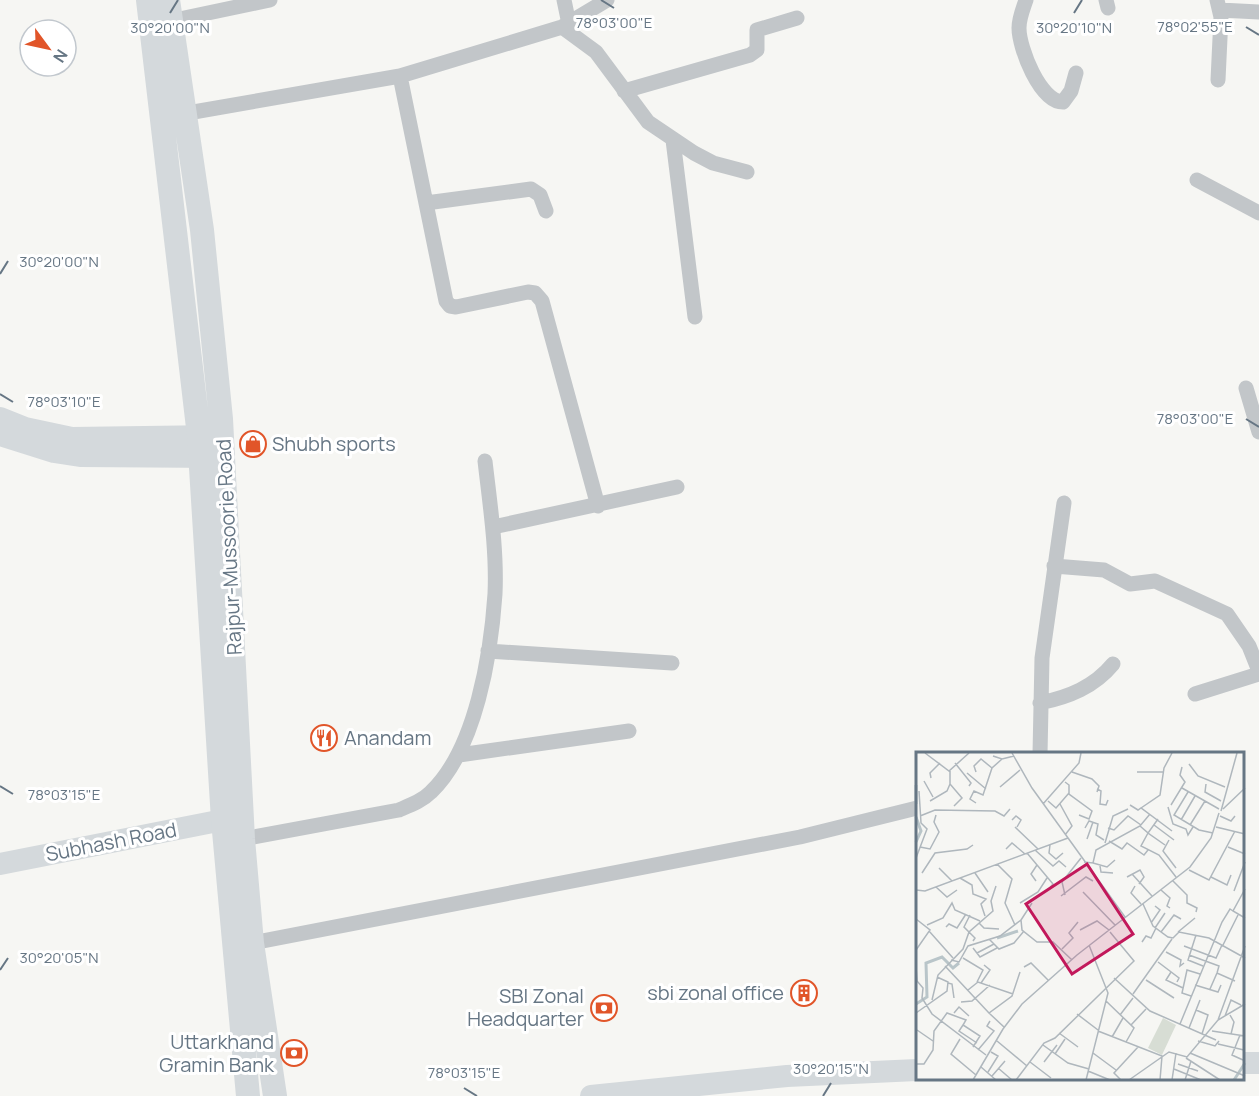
<svg xmlns="http://www.w3.org/2000/svg" width="1259" height="1096" viewBox="0 0 1259 1096" font-family="Manrope,sans-serif">
<style>
.lines{fill:none;stroke-linecap:round;stroke-linejoin:round}
.street{stroke:#c2c6c9;stroke-width:15}
.secondary{stroke:#d4d9dc;stroke-width:22}
.primary{stroke:#d4d9dc;stroke-width:24}
.ticks{fill:none;stroke:#667684;stroke-width:2}
.labels{text-anchor:middle;stroke-width:6;stroke-linejoin:round;paint-order:stroke}
.poi-label{font-size:20px;fill:#667684;stroke:#fff;text-anchor:end}
.street-label{font-size:20px;fill:#667684;stroke:#fff}
.inset-river{fill:none;stroke:#b9c5c9;stroke-width:3}
.inset-road{fill:none;stroke:#afb7bd;stroke-width:1.5}
.view{fill:#c2185b;fill-opacity:0.15;stroke:#c2185b;stroke-width:3}
.inset-edge{fill:none;stroke:#667684;stroke-width:3}
.ticks-label{font-size:15px;text-anchor:middle;fill:#667684;stroke:#fff;stroke-width:6;stroke-linejoin:round;paint-order:stroke}
</style>
<rect width="100%" height="100%" fill="#f6f6f3"/>
<g class="lines">
<!-- street -->
<path class="street" d="M 564,0 L 569,24
M 1026,0 C 1023,9 1019,18 1019,28 C 1019,48 1040,102 1063,102 L 1071,91 L 1076,73
M 1106,0 L 1108,8
M 1217,0 L 1221,17 L 1218,80
M 1220,10 L 1259,12
M 170,21 L 270,0
M 562,27 L 596,52 L 648,122 L 694,153 L 713,163 L 747,172
M 400,76 L 446,301 L 450,306 L 456,307 L 528,292 L 535,293 L 542,301 L 598,506
M 624,91 L 750,55 L 757,50 L 757,30 L 797,18
M 182,114 L 400,76 L 562,27 L 607,0
M 673,140 L 695,317
M 1197,180 L 1259,213
M 426,203 L 531,189 L 540,195 L 546,211
M 1246,388 L 1259,432
M 493,527 L 677,487
M 1054,566 L 1104,570 L 1130,584 L 1155,581 L 1227,614 L 1249,646 L 1259,671
M 488,651 L 672,663
M 1195,694 L 1259,674
M 1040,703 C 1069,697 1094,687 1113,664
M 1040,754 L 1042,658 L 1064,503
M 459,755 L 629,731
M 243,839 L 399,810 C 411,805 422,801 431,792 C 476,749 491,654 495,594 C 497,550 490,505 485,461
M 252,943 L 800,837 L 917,808"/>
<!-- secondary -->
<path class="secondary" d="M 0,418 L 25,428 L 72,438 L 217,436
M 0,435 L 54,452 L 80,456 L 220,457
M 0,864 L 223,820
M 1242,1063 L 1259,1063
M 591,1096 L 787,1076 L 917,1070"/>
<!-- primary -->
<path class="primary" d="M 148,0 L 199,436 L 223,820 L 248,1096
M 168,0 L 202,230 L 221,419 L 243,839 L 252,943 L 275,1096"/>
</g>
<!-- ticks -->
<path class="ticks" d="M 601,0 L 614,8M 170,13 L 178,0M 1074,13 L 1082,0M 1246,27 L 1259,35M 0,274 L 8,261M 0,394 L 13,402M 1246,419 L 1259,427M 0,786 L 13,794M 0,970 L 8,958M 464,1088 L 477,1096M 823,1096 L 831,1083"/>
<!-- icons -->
<defs>
<symbol id="shop-ring" viewBox="-11 -11 22 22"><circle r="9.5" fill="#fff" stroke="#e15529" stroke-width="1.5"/><path d="M-5-2.5h2.3a2.7 3.5 0 0 1 5.4 0H5L5.5 6h-11ZM-1.5-2.5h3a1.5 2.3 0 0 0-3 0Z" fill="#e15529"/></symbol>
<symbol id="restaurant-ring" viewBox="-11 -11 22 22"><circle r="9.5" fill="#fff" stroke="#e15529" stroke-width="1.5"/><path d="M-5-6h1v4h1v-4h1v4h1v-4h1v5L-1.5 .5V6h-2V.5L-5-1ZM5-6V6H3V1.5H1.5Q1.5-4 5-6Z" fill="#e15529"/></symbol>
<symbol id="building-ring" viewBox="-11 -11 22 22"><circle r="9.5" fill="#fff" stroke="#e15529" stroke-width="1.5"/><path d="M-4-6H4V6H1V3H-1V6H-4ZM-2.5-4.3h1.7v1.8h-1.7ZM.8-4.3h1.7v1.8H.8ZM-2.5-1h1.7V.8h-1.7ZM.8-1h1.7V.8H.8Z" fill="#e15529"/></symbol>
<symbol id="bank-ring" viewBox="-11 -11 22 22"><circle r="9.5" fill="#fff" stroke="#e15529" stroke-width="1.5"/><path d="M-6-4H6V4H-6ZM0-2.3a2.3 2.3 0 1 0 0 4.6a2.3 2.3 0 1 0 0-4.6Z" fill="#e15529"/></symbol>
</defs>
<g fill-rule="evenodd">
<use href="#shop-ring" x="238" y="429" width="30" height="30"/>
<use href="#restaurant-ring" x="309" y="723" width="30" height="30"/>
<use href="#building-ring" x="789" y="978" width="30" height="30"/>
<use href="#bank-ring" x="589" y="993" width="30" height="30"/>
<use href="#bank-ring" x="279" y="1038" width="30" height="30"/>
</g>
<g class="labels">
<!-- poi labels -->
<g class="poi-label">
<text x="272" y="451" text-anchor="start">Shubh sports</text>
<text x="344" y="745" text-anchor="start">Anandam</text>
<text x="784" y="1000">sbi zonal office</text>
<text x="584" y="1003">SBI Zonal<tspan x="584" dy="23">Headquarter</tspan></text>
<text x="274" y="1049">Uttarkhand<tspan x="274" dy="23">Gramin Bank</tspan></text>
</g>
<!-- street labels -->
<g class="street-label">
<text transform="translate(229 547) rotate(-93)" y="7">Rajpur-Mussoorie Road</text>
<text transform="translate(111 842) rotate(-11)" y="7">Subhash Road</text>
</g>
</g>
<!-- overview -->
<g transform="translate(916 752)">
<rect width="328" height="328" fill="#f6f6f3"/>
<path d="M 247,266 L 260,273 L 246,303 L 232,296 Z" fill="#d7ddd4"/>
<path class="inset-river" d="M 0,33 L 0,52M 0,65 L 5,79 L 0,90M 81,186 L 102,179M 0,252 L 11,245 L 10,211 L 26,205 L 37,216 L 43,211M 318,328 L 329,311"/>
<path class="inset-road" d="M 9,1 L 33,19 L 53,1M 96,1 L 116,36 L 209,165M 77,4 L 86,7 L 98,4M 39,11 L 55,31 L 53,34M 273,12 L 282,24 L 309,35M 34,19 L 34,32 L 46,46 L 38,54M 60,20 L 58,14 L 65,7 L 76,16M 156,20 L 176,27 L 183,34 L 181,40M 221,20 L 247,20M 51,21 L 70,37M 15,26 L 14,21 L 24,11M 8,29 L 17,45M 149,30 L 153,33 L 153,42 L 176,59 L 173,67 L 163,63M 290,32 L 289,40 L 305,49M 84,35 L 104,18M 266,36 L 303,57M 181,37 L 185,39 L 184,52 L 190,53 L 192,48M 272,40 L 258,63 L 283,78 L 297,81M 14,49 L 31,39 L 34,32M 132,49 L 140,56 L 153,41M 60,51 L 54,47 L 58,39 L 67,43 L 76,16 L 86,7M 127,52 L 163,11 L 165,1M 144,52 L 156,74 L 149,83M 214,53 L 222,58 L 225,56 L 256,79M 255,53 L 269,30 L 264,23 L 266,15M 252,55 L 257,72 L 270,77 L 272,83 L 277,75M 225,56 L 244,43 L 248,16 L 256,1M 307,57 L 329,36M 305,59 L 321,1M 4,64 L 19,58 L 79,59 L 88,64 L 94,57M 304,64 L 315,69 L 319,64M 242,67 L 232,81 L 249,93M 96,68 L 100,64 L 105,68 L 101,75M 265,68 L 279,44M 238,73 L 258,88M 274,73 L 289,49M 224,74 L 232,81 L 225,94 L 243,103 L 260,125M 99,75 L 122,97M 300,75 L 329,82M 169,76 L 173,69 L 182,72 L 180,83 L 188,88M 192,76 L 198,78 L 212,64 L 225,73M 171,87 L 177,70M 253,88 L 247,99 L 260,116M 193,89 L 206,97 L 211,91 L 228,103 L 232,98M 189,91 L 197,64 L 212,57M 134,93 L 133,101 L 140,107 L 147,101M 4,95 L 14,97 L 23,80 L 18,70 L 20,63M 312,95 L 329,102M 90,97 L 96,91 L 109,102M 119,98 L 137,114 L 143,109 L 150,115M 111,101 L 137,132 L 132,138M 0,106 L 11,77 L 5,71 L 3,39M 168,110 L 177,111 L 180,98 L 224,74 L 234,62M 177,111 L 191,115 L 199,108M 81,112 L 96,127 L 89,151 L 99,173M 184,114 L 185,120 L 197,121M 23,116 L 36,129M 273,118 L 293,128 L 319,79M 6,121 L 19,101 L 51,97 L 57,93M 59,121 L 72,140M 216,122 L 236,144M 211,125 L 224,118 L 228,125 L 223,132M 295,125 L 311,133 L 315,123M 44,126 L 56,133 L 57,142 L 70,147 L 65,152 L 69,164M 120,129 L 115,122 L 121,113M 257,129 L 271,143 L 271,151 L 281,156 L 280,160M 219,134 L 215,141 L 225,152M 20,135 L 31,145 L 41,138M 329,137 L 317,159 L 329,166M 0,138 L 9,139 L 152,86M 245,138 L 254,146 L 251,154 L 254,156M 318,139 L 329,110M 167,140 L 199,173M 149,143 L 146,130 L 165,106M 145,144 L 170,125 L 177,129M 104,151 L 122,140 L 131,126M 116,151 L 105,168 L 106,178 L 121,190 L 137,190 L 156,208M 227,152 L 237,174 L 252,185 L 257,186 L 263,180 L 293,186 L 329,206M 54,163 L 48,175 L 59,186 L 57,189M 0,167 L 14,178 L 0,198M 63,171 L 68,176 L 83,177M 235,171 L 244,158 L 239,154M 11,173 L 27,166 L 36,151 L 39,158 L 64,169M 30,175 L 33,172 L 41,176 L 50,162M 239,176 L 249,161M 164,178 L 181,169 L 193,178M 13,179 L 37,206M 245,180 L 258,163 L 265,167M 262,180 L 279,166M 280,183 L 272,208 L 287,214M 73,187 L 83,197 L 98,191 L 108,179M 226,190 L 230,184 L 235,186 L 240,176M 307,193 L 322,163M 268,194 L 300,206 L 306,193M 57,196 L 64,205 L 81,196M 146,197 L 157,186 L 153,181 L 162,170M 250,200 L 265,208 L 264,214 L 268,211M 61,201 L 78,192M 273,203 L 303,214 L 301,221M 47,206 L 67,218 L 61,230M 35,208 L 43,210 L 52,194 L 84,184 L 105,168M 242,210 L 263,226 L 261,230M 29,214 L 73,261 L 96,244 L 104,220M 0,215 L 1,229 L 7,236 L 6,246 L 16,262 L 70,303M 108,215 L 115,211 L 132,228M 255,220 L 250,228 L 267,236M 198,226 L 234,259 L 300,288M 230,228 L 258,246M 32,231 L 36,232 L 38,246M 65,231 L 74,218 L 68,213M 279,233 L 302,240 L 305,233M 294,237 L 301,221 L 319,229M 52,238 L 62,230 L 97,242M 217,242 L 256,187M 275,244 L 266,241 L 271,218 L 284,222M 16,248 L 22,223 L 47,197 L 53,180 L 77,159 L 75,149 L 80,134M 190,249 L 218,276 L 210,290M 45,250 L 56,249 L 74,233M 280,258 L 292,263 L 286,282M 0,261 L 31,239 L 32,230 L 21,225M 38,261 L 43,255 L 53,264M 73,261 L 88,275M 161,262 L 182,278M 204,263 L 217,246M 314,263 L 318,270 L 315,282M 309,264 L 315,248 L 325,253M 302,268 L 329,194M 264,272 L 306,170 L 314,157 L 317,159M 47,273 L 43,279 L 61,291M 215,273 L 230,257M 273,276 L 284,248M 1,278 L 17,289M 182,279 L 246,304 L 244,328M 296,279 L 329,284M 143,281 L 162,295M 324,283 L 316,303 L 327,308M 196,285 L 207,266M 44,287 L 35,302 L 60,323M 81,289 L 111,314M 282,289 L 299,294 L 303,289M 302,292 L 328,298M 127,293 L 152,311 L 173,317M 62,298 L 78,279 L 71,274 L 74,269M 177,301 L 200,318M 274,301 L 329,324M 139,302 L 149,287M 270,306 L 304,328M 114,310 L 135,326M 128,310 L 141,293M 0,312 L 8,312 L 17,298 L 18,279 L 31,261 L 50,268 L 47,273 L 64,284 L 57,295M 262,312 L 282,319M 65,315 L 80,328M 82,316 L 96,328M 258,317 L 285,328M 172,319 L 194,328M 72,320 L 82,304 L 75,300M 76,324 L 89,309M 57,328 L 87,277 L 106,252 L 161,203 L 274,115 L 295,86 L 303,61M 100,328 L 128,291 L 139,286 L 218,209 L 194,180M 170,328 L 192,241 L 173,193M 205,328 L 198,321 L 222,295M 213,328 L 253,300 L 271,305 L 302,268 L 329,252M 256,328 L 260,301M 269,328 L 275,309"/>
<path class="view" d="M 171,112 L 217,182 L 156,222 L 110,152 Z"/>
<rect width="328" height="328" class="inset-edge"/>
</g>
<g class="ticks-label">
<text x="614" y="28">78°03'00"E</text>
<text x="1195" y="32">78°02'55"E</text>
<text x="1074" y="33">30°20'10"N</text>
<text x="170" y="33">30°20'00"N</text>
<text x="59" y="267">30°20'00"N</text>
<text x="64" y="407">78°03'10"E</text>
<text x="1195" y="424">78°03'00"E</text>
<text x="64" y="800">78°03'15"E</text>
<text x="59" y="963">30°20'05"N</text>
<text x="831" y="1074">30°20'15"N</text>
<text x="464" y="1078">78°03'15"E</text>
</g>
<!-- north arrow -->
<g transform="translate(48 48) rotate(123)"><circle r="28" fill="#ffffff" stroke="#c2c8ce" stroke-width="1.5"/>
<path d="M0-4.5L10 22L0 15L-10 22Z" fill="#e15529"/>
<text y="-9" font-size="16" font-weight="bold" text-anchor="middle" fill="#667684">N</text>
</g>
</svg>
